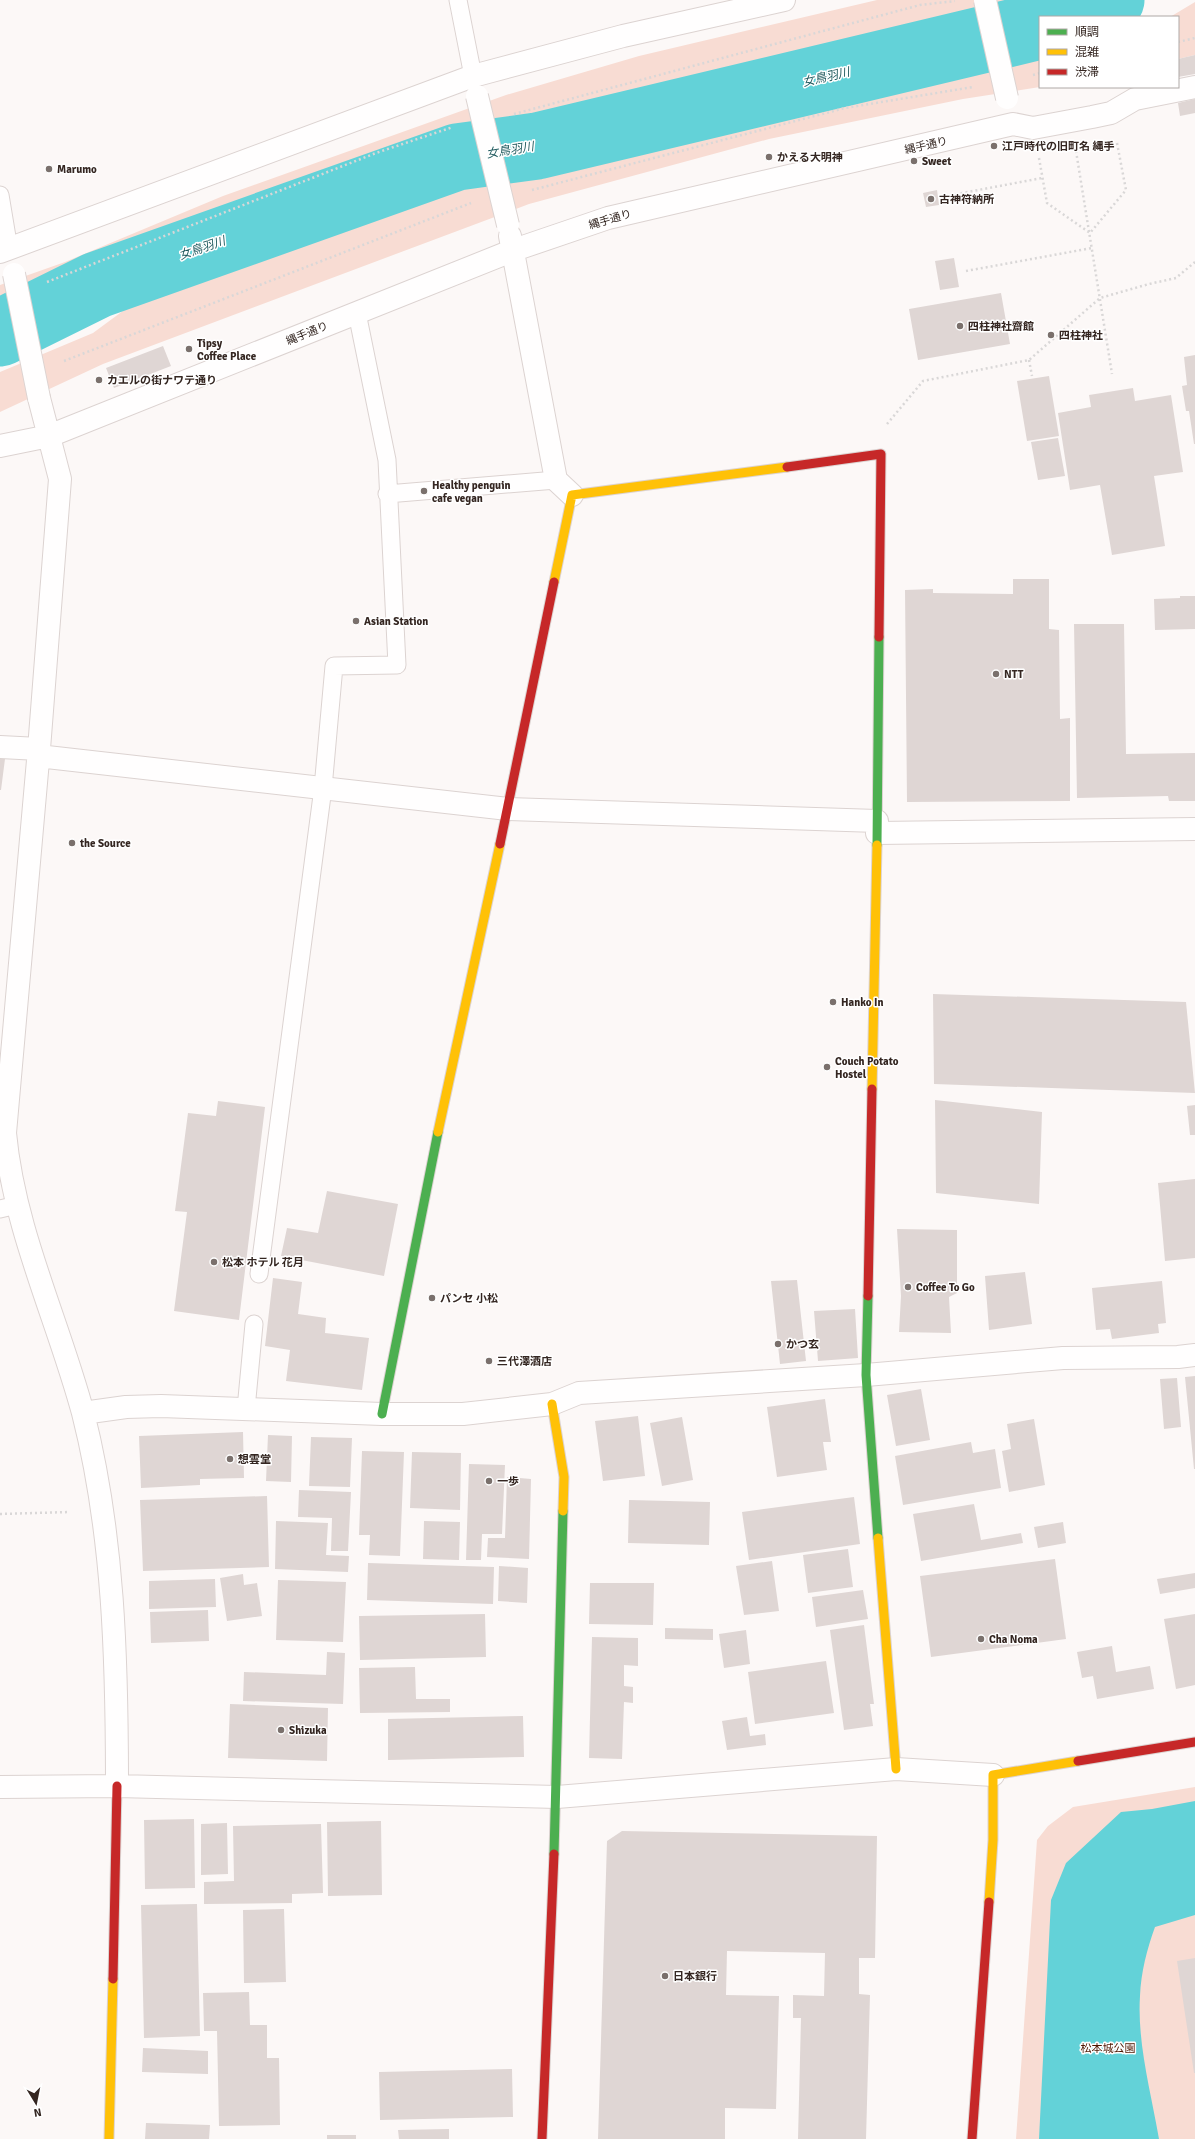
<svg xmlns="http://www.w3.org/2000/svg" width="1195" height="2139" viewBox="0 0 1195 2139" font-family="Signika,'Noto Sans JP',sans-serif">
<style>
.green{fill:#f8dcd3}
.water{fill:#63d2d8}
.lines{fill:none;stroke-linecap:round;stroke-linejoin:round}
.river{stroke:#63d2d8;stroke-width:67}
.building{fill:#dfd6d4}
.lane-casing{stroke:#dcd3d1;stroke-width:19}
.street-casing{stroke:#dcd3d1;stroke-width:24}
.fast-casing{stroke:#dcd3d1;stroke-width:11}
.slow-casing{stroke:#dcd3d1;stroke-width:11}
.jam-casing{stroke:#dcd3d1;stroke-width:11}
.path{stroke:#d9d7d7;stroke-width:2.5;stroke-dasharray:2 3;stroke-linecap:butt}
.lane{stroke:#fffefe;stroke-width:17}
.street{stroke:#fffefe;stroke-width:22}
.fast{stroke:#4caf50;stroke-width:9}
.slow{stroke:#ffc107;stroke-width:9}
.jam{stroke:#c62828;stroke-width:9}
.street-bridge-casing{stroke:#dcd3d1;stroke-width:24;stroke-linecap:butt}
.street-bridge{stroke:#fffefe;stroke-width:22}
.poi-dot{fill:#7a706c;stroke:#fff;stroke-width:1.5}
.labels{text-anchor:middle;stroke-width:3;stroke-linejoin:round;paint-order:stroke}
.street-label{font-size:11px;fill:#342621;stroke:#fff}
.poi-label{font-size:11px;font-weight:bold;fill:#342621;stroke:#fff;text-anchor:start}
.park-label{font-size:11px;fill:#4d1600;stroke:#fff}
.water-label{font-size:12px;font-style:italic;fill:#1d585c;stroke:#fff}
</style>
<rect width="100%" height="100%" fill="#fcf8f7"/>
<!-- green -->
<path class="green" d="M 877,0 L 1031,0 L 1034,8 L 972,32 L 535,139 L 461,149 L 274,211 L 75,284 L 0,322 L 0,285 L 65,262 L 223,196 L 506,95 L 639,56 Z
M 1195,2 L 1195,55 L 1178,59 L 1178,17 L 1170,17 Z
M 1040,56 L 1040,87 L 963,99 L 769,139 L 529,204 L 103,364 L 0,412 L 0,372 L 93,333 L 154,288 L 265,237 L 477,177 L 525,174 L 843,92 L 971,76 Z
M 1195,1787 L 1195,2139 L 1016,2139 L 1037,1840 L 1048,1826 L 1073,1807 Z"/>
<!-- water -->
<path class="water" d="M 1195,1801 L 1195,1915 L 1155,1927 C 1147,1949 1141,1972 1140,1996 C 1137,2043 1151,2092 1159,2139 L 1039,2139 L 1051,1900 L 1066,1863 L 1121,1812 L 1152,1809 Z"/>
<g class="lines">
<!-- river -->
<path class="river" d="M 1062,17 L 1097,3 L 1111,0
M 0,333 L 97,285 L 457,157 L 537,146 L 1040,26"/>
</g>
<!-- building -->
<path class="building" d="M 1195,55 L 1195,74 L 1178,77 L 1178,59 Z
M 1195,99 L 1195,113 L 1180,116 L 1178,103 Z
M 937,190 L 939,205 L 926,207 L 923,193 Z
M 954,258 L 959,287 L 940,290 L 935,261 Z
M 1001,293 L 1010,344 L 918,360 L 909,309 Z
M 163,346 L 171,366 L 114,388 L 106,368 Z
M 1195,355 L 1195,444 L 1194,444 L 1189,411 L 1186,411 L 1182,386 L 1187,385 L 1184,357 Z
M 1049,376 L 1059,436 L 1027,441 L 1017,381 Z
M 1133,388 L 1135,401 L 1171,395 L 1183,472 L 1154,476 L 1165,546 L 1112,555 L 1100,485 L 1070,490 L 1058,413 L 1091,407 L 1089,395 Z
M 1058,438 L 1065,476 L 1038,480 L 1031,442 Z
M 1013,579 L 1049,579 L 1049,629 L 1059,630 L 1060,719 L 1070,718 L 1070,801 L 907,802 L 905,590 L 933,589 L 933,593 L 1013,594 Z
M 1180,596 L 1195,596 L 1195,629 L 1155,630 L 1154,599 L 1180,598 Z
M 1074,624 L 1124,624 L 1126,754 L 1195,753 L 1195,801 L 1169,801 L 1168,796 L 1077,798 Z
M 0,759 L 5,759 L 1,790 L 0,790 Z
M 933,994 L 1186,1002 L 1195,1093 L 934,1084 Z
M 935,1100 L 1042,1112 L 1039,1204 L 936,1193 Z
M 218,1101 L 265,1107 L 239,1320 L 174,1311 L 187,1212 L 175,1211 L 188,1113 L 216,1116 Z
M 1195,1105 L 1195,1135 L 1190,1135 L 1187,1106 Z
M 1195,1179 L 1195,1258 L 1165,1261 L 1158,1183 Z
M 327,1191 L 398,1204 L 384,1276 L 281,1256 L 287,1228 L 318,1233 Z
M 897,1229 L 957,1230 L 957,1293 L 949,1297 L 951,1333 L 899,1332 L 901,1296 Z
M 1025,1272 L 1032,1324 L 989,1330 L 985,1276 Z
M 273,1278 L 302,1282 L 298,1314 L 326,1318 L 325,1333 L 369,1338 L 362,1390 L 286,1381 L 290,1350 L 265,1346 Z
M 797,1280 L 806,1361 L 780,1364 L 771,1281 Z
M 1162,1281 L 1166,1323 L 1158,1324 L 1159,1333 L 1112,1339 L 1110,1329 L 1096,1330 L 1092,1288 Z
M 855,1309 L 858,1358 L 818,1361 L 814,1311 Z
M 1195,1376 L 1195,1469 L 1194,1469 L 1185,1377 Z
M 1177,1378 L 1181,1427 L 1164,1429 L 1160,1379 Z
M 921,1389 L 930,1440 L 896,1446 L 887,1395 Z
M 825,1399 L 831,1442 L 823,1442 L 827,1470 L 777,1477 L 767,1407 Z
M 638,1416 L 645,1476 L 603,1481 L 595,1421 Z
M 682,1417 L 693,1480 L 662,1486 L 650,1423 Z
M 1034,1419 L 1045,1485 L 1009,1492 L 1002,1451 L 1011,1449 L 1007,1424 Z
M 243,1432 L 244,1478 L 200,1479 L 200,1485 L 141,1488 L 139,1436 Z
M 268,1435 L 292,1436 L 291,1482 L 266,1481 Z
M 311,1437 L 352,1438 L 350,1487 L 309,1486 Z
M 971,1442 L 973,1453 L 995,1449 L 1001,1488 L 903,1505 L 895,1456 Z
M 362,1451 L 404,1452 L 400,1556 L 369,1555 L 370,1535 L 359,1535 Z
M 412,1452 L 461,1453 L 460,1510 L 410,1508 Z
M 469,1464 L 505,1465 L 502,1534 L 482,1534 L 481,1560 L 466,1560 Z
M 507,1477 L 531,1479 L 529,1559 L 487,1557 L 488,1538 L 505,1538 Z
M 299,1490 L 351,1492 L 348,1551 L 331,1551 L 332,1518 L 298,1517 Z
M 267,1496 L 269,1567 L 143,1571 L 140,1500 Z
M 854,1497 L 860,1544 L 749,1560 L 742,1512 Z
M 629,1500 L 710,1502 L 709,1545 L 628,1543 Z
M 974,1504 L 981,1540 L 1021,1533 L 1023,1543 L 921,1561 L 913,1514 Z
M 276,1521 L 328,1523 L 326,1555 L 349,1556 L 348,1572 L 275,1569 Z
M 424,1521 L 460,1522 L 459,1560 L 423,1559 Z
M 1063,1522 L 1066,1543 L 1038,1548 L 1034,1527 Z
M 848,1549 L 853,1587 L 808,1593 L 803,1555 Z
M 1055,1559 L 1066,1639 L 931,1657 L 920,1576 Z
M 772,1561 L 779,1611 L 744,1615 L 736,1566 Z
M 368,1563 L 494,1567 L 493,1604 L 367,1600 Z
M 499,1566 L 528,1568 L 527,1603 L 498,1601 Z
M 1195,1573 L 1195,1588 L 1160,1594 L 1157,1579 Z
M 243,1574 L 244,1585 L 257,1583 L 262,1616 L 227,1621 L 220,1578 Z
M 215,1579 L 216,1607 L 149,1609 L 149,1581 Z
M 278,1580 L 346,1582 L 343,1642 L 276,1640 Z
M 590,1583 L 654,1583 L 653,1625 L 589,1624 Z
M 863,1590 L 868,1619 L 816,1627 L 812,1597 Z
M 208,1610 L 209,1641 L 151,1643 L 150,1612 Z
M 485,1614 L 486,1657 L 360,1660 L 359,1616 Z
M 1195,1614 L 1195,1685 L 1176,1689 L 1164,1619 Z
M 864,1625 L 874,1704 L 870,1704 L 873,1726 L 844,1730 L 830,1630 Z
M 665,1628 L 713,1629 L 713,1640 L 665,1639 Z
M 746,1630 L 750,1664 L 724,1668 L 719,1634 Z
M 592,1637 L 638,1638 L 638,1666 L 624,1665 L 624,1686 L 633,1687 L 633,1703 L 624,1702 L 622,1759 L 589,1758 Z
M 1112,1646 L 1116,1672 L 1150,1666 L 1154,1689 L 1097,1699 L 1093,1676 L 1082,1678 L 1077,1652 Z
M 327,1652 L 345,1653 L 343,1704 L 243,1701 L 244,1672 L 326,1675 Z
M 826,1661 L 834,1713 L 755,1724 L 748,1672 Z
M 415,1667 L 416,1699 L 450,1699 L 450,1712 L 360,1713 L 359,1668 Z
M 230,1704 L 328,1708 L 327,1761 L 228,1758 Z
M 523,1716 L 524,1757 L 388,1760 L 388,1719 Z
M 747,1717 L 750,1736 L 765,1734 L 766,1745 L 727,1750 L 722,1721 Z
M 194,1819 L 195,1888 L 145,1889 L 144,1820 Z
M 381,1821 L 382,1895 L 328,1896 L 327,1822 Z
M 227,1823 L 228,1874 L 201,1875 L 201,1824 Z
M 321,1824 L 323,1893 L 292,1894 L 292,1903 L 204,1904 L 204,1882 L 234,1881 L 233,1826 Z
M 622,1831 L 877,1836 L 875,1958 L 859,1958 L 859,1994 L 870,1995 L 866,2139 L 798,2139 L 801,2018 L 793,2018 L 793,1995 L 824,1996 L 825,1953 L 727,1951 L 726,1995 L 779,1996 L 776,2109 L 725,2108 L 725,2139 L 598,2139 L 607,1841 Z
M 197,1904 L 200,2036 L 144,2038 L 141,1905 Z
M 284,1909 L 286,1982 L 244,1983 L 243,1910 Z
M 1195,1958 L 1195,2073 L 1194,2073 L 1177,1961 Z
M 249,1992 L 250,2025 L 267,2025 L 267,2058 L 279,2058 L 280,2125 L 219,2126 L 217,2031 L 204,2031 L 203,1993 Z
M 143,2048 L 208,2051 L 208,2074 L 142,2072 Z
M 512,2069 L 513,2117 L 380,2120 L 379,2072 Z
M 146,2123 L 210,2125 L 209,2139 L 145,2139 Z
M 449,2129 L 449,2139 L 399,2139 L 398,2130 Z
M 327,2135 L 356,2135 L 356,2139 L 327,2139 Z"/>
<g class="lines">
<defs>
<path id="lane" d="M 458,0 L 473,76
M 0,195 L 9,249
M 387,494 L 556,480
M 0,1209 L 17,1205
M 259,1274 L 323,788 L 334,666 L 397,665 L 387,460 L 357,313
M 246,1409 L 254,1324"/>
<path id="street" d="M 510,236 L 556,480 L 572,495
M 0,252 L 473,76 L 623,36 L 784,0
M 39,398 L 60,479 L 39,749 L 5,1133 C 14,1230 58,1320 83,1413 C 114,1535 117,1661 117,1786
M 0,446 L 49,436 L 514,250 L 608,218 L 1013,124 L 1033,128 L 1092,117 L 1111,113 L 1135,99 L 1195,87
M 0,747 L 39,749
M 38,756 L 508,809 L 877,821
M 877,833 L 1195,829
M 83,1413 L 126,1407 L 161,1406 L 382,1414 L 463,1414 L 552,1404 L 579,1393 L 866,1375 L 1063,1358 L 1178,1357 L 1195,1355
M 0,1787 L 117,1786 L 557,1797 L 896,1769 L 993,1775"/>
<path id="fast" d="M 877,845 L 879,637
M 868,1296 L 866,1375 L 878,1538
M 382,1414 L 438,1132
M 554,1854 L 563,1511"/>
<path id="slow" d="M 554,582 L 572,495 L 787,467
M 872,1089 L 877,845
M 438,1132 L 500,844
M 552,1404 L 564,1477 L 563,1511
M 878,1538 L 896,1769
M 989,1902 L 993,1840 L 993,1775 L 1078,1761
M 109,2139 L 113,1979"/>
<path id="jam" d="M 787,467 L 881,454 L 879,637
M 500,844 L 554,582
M 868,1296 L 872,1089
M 1078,1761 L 1195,1742
M 113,1979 L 117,1786
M 542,2139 L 554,1854
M 972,2139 L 989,1902"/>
</defs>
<!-- lane casing -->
<use href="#lane" class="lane-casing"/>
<!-- street casing -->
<use href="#street" class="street-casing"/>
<!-- fast casing -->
<use href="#fast" class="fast-casing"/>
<!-- slow casing -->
<use href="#slow" class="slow-casing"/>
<!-- jam casing -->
<use href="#jam" class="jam-casing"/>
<!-- path -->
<path class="path" d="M 1178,42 L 1195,38
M 1033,75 L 1040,73
M 514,114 L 920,5 L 955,1
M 1076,151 L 1112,374
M 1039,158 L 1047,203 L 1090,233 L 1126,190 L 1117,143
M 532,190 L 845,108 L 973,87
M 941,197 L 1042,178
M 966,271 L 1092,248
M 47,282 L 376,153 L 453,127
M 1029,360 L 1032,376
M 64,361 L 471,203
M 887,424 L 923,381 L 1029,360 L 1100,298 L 1149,284 L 1176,278 L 1195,262
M 0,1514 L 70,1512"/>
<!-- lane -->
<use href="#lane" class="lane"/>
<!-- street -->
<use href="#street" class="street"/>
<!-- fast -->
<use href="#fast" class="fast"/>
<!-- slow -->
<use href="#slow" class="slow"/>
<!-- jam -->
<use href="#jam" class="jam"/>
<defs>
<path id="street-bridge" d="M 985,0 L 1007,98
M 477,96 L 508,225
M 14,274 L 39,398"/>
</defs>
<!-- street-bridge casing -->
<use href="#street-bridge" class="street-bridge-casing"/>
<!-- street-bridge -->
<use href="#street-bridge" class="street-bridge"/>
</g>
<!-- markers -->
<g class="poi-dot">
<circle cx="994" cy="146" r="4"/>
<circle cx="769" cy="157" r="4"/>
<circle cx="914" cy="161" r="4"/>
<circle cx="49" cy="169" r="4"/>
<circle cx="931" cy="199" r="4"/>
<circle cx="960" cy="326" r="4"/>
<circle cx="1051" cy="335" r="4"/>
<circle cx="189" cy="349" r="4"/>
<circle cx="99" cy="380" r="4"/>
<circle cx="424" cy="491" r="4"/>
<circle cx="356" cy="621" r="4"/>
<circle cx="996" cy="674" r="4"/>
<circle cx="72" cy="843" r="4"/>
<circle cx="833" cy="1002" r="4"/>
<circle cx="827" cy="1067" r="4"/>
<circle cx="214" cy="1262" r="4"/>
<circle cx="908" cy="1287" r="4"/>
<circle cx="432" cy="1298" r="4"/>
<circle cx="778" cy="1344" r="4"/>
<circle cx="489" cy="1361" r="4"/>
<circle cx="230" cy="1459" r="4"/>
<circle cx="489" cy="1481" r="4"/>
<circle cx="981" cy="1639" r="4"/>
<circle cx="281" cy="1730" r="4"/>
<circle cx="665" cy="1976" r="4"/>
</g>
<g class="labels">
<!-- street labels -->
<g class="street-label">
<text transform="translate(926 145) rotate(-13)" y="4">縄手通り</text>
<text transform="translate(610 219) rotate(-16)" y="4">縄手通り</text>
<text transform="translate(307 333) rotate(-22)" y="4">縄手通り</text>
</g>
<!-- poi labels -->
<g class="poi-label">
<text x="1002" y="150">江戸時代の旧町名 縄手</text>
<text x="777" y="161">かえる大明神</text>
<text x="922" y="165">Sweet</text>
<text x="57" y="173">Marumo</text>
<text x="939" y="203">古神符納所</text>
<text x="968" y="330">四柱神社齋館</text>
<text x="1059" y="339">四柱神社</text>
<text x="197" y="347">Tipsy<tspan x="197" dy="13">Coffee Place</tspan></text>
<text x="107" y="384">カエルの街ナワテ通り</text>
<text x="432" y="489">Healthy penguin<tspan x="432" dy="13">cafe vegan</tspan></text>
<text x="364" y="625">Asian Station</text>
<text x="1004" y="678">NTT</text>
<text x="80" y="847">the Source</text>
<text x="841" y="1006">Hanko In</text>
<text x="835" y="1065">Couch Potato<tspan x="835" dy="13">Hostel</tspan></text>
<text x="222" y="1266">松本 ホテル 花月</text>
<text x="916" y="1291">Coffee To Go</text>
<text x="440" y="1302">パンセ 小松</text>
<text x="786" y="1348">かつ玄</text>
<text x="497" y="1365">三代澤酒店</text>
<text x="238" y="1463">想雲堂</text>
<text x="497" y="1485">一歩</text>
<text x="989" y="1643">Cha Noma</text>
<text x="289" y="1734">Shizuka</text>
<text x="673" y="1980">日本銀行</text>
</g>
<!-- park labels -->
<g class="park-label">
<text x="1108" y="2052">松本城公園</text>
</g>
<!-- water labels -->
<g class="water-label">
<text transform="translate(826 77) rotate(-13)" y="4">女鳥羽川</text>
<text transform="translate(510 150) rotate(-9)" y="4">女鳥羽川</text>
<text transform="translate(202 248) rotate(-19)" y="4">女鳥羽川</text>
</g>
</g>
<!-- legend -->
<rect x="1039" y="16" width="140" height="72" fill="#ffffff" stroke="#aea8a6"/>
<rect x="1047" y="29" width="20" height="6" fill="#4caf50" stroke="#aea8a6"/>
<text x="1075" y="36" font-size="12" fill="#342621">順調</text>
<rect x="1047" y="49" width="20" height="6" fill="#ffc107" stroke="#aea8a6"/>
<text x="1075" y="56" font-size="12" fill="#342621">混雑</text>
<rect x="1047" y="69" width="20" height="6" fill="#c62828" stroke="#aea8a6"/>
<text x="1075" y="76" font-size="12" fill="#342621">渋滞</text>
<!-- north arrow -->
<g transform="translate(36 2103) rotate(170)" stroke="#ffffff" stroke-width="3" paint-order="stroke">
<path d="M0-3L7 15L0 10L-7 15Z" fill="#342621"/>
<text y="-6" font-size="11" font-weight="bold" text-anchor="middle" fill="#342621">N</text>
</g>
</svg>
